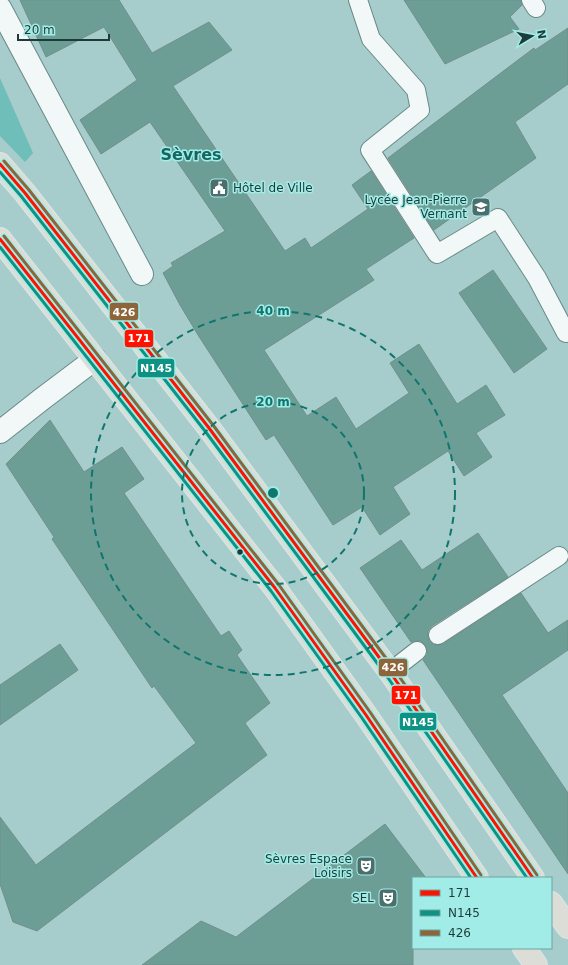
<svg xmlns="http://www.w3.org/2000/svg" width="568" height="965" viewBox="0 0 568 965" font-family="'DejaVu Sans',sans-serif">
<style>
.green{fill:#70beba}
.building{fill:#6d9e96;stroke:#718f8b}
.lines{fill:none;stroke-linecap:round;stroke-linejoin:round}
.service-casing{stroke:#6a8a88;stroke-width:20}
.minor-casing{stroke:#6a8a88;stroke-width:24}
.primary-casing{stroke:#d7e8e8;stroke-width:24}
.service{stroke:#f2f8f7;stroke-width:18}
.minor{stroke:#f2f8f7;stroke-width:22}
.primary{stroke:#dcddd7;stroke-width:22}
.bus-1-casing{stroke:#a2ece7;stroke-width:6}
.bus-2-casing{stroke:#a2ece7;stroke-width:6}
.bus-3-casing{stroke:#a2ece7;stroke-width:6}
.bus-1{stroke:#ff1300;stroke-width:3}
.bus-2{stroke:#0e9283;stroke-width:3}
.bus-3{stroke:#8d653a;stroke-width:3}
.ring{fill:none;stroke:#0f766e;stroke-width:2;stroke-dasharray:7 5}
.bus-dot{fill:#1c3b39;stroke:#a2ece7;stroke-width:1.5}
.labels{text-anchor:middle;stroke-width:3;stroke-linejoin:round;paint-order:stroke}
.poi-label{font-size:12px;fill:#1c3b39;stroke:#a2ece7;text-anchor:end}
.district-label{font-size:16px;font-weight:bold;fill:#146562;stroke:#a2ece7}
.centre{fill:#0f766e;stroke:#a2ece7;stroke-width:2}
.ring-label{font-size:12px;text-anchor:middle;font-weight:bold;fill:#0f766e;stroke:#a2ece7;stroke-width:3;stroke-linejoin:round;paint-order:stroke}
.line-badge{stroke:#a2ece7;stroke-width:1.5}
.badge-label{font-size:11px;text-anchor:middle;font-weight:bold;fill:#fff}
</style>
<rect width="100%" height="100%" fill="#a6cdcb"/>
<!-- green -->
<path class="green" d="M 0,78 L 33,153 L 25,162 L 0,136 Z"/>
<!-- building -->
<path class="building" d="M 20,0 L 119,0 L 152,53 L 209,22 L 232,50 L 173,86 L 285,251 L 305,238 L 311,248 L 368,209 L 352,185 L 371,171 L 414,238 L 366,269 L 374,280 L 264,350 L 307,416 L 336,397 L 356,429 L 409,393 L 390,363 L 419,344 L 457,404 L 486,385 L 505,415 L 476,433 L 492,457 L 464,476 L 448,451 L 393,487 L 410,514 L 380,535 L 362,507 L 333,525 L 274,435 L 266,440 L 198,335 L 180,305 L 163,273 L 173,266 L 171,263 L 225,231 L 150,122 L 101,154 L 80,120 L 137,80 L 104,27 L 46,57 Z
M 404,0 L 521,0 L 522,5 L 510,17 L 519,29 L 445,64 Z
M 568,28 L 568,84 L 515,122 L 536,158 L 434,230 L 388,158 L 534,48 L 535,50 Z
M 493,270 L 547,349 L 514,373 L 459,293 Z
M 50,420 L 84,472 L 122,447 L 144,479 L 124,493 L 221,636 L 229,631 L 242,650 L 237,655 L 270,703 L 245,723 L 267,755 L 37,931 L 13,922 L 0,884 L 0,817 L 36,865 L 196,743 L 154,686 L 152,688 L 52,539 L 54,537 L 6,464 Z
M 478,533 L 508,577 L 432,626 L 428,631 L 428,636 L 429,641 L 433,644 L 438,645 L 443,644 L 521,593 L 548,633 L 568,620 L 568,650 L 502,695 L 568,793 L 568,874 L 423,660 L 427,655 L 427,649 L 425,645 L 421,641 L 415,641 L 411,642 L 360,568 L 401,540 L 422,570 Z
M 60,644 L 78,670 L 0,725 L 0,685 Z
M 385,824 L 426,878 L 413,878 L 413,965 L 142,965 L 201,921 L 236,937 Z"/>
<g class="lines">
<defs>
<path id="service" d="M 358,0 L 371,39 L 416,90 L 420,110 L 370,150 L 437,254 L 498,218 L 537,278 L 566,333
M 531,0 L 536,8
M 438,635 L 559,556
M 390,672 L 417,651"/>
<path id="minor" d="M 0,8 L 142,274
M 0,432 L 42,399 L 95,359"/>
<path id="primary" d="M 0,164 L 25,193 L 209,428 L 390,672 L 533,878
M 0,239 L 275,588 L 366,715 L 477,878
M 551,903 L 568,927
M 524,948 L 536,965"/>
</defs>
<!-- service casing -->
<use href="#service" class="service-casing"/>
<!-- minor casing -->
<use href="#minor" class="minor-casing"/>
<!-- primary casing -->
<use href="#primary" class="primary-casing"/>
<!-- service -->
<use href="#service" class="service"/>
<!-- minor -->
<use href="#minor" class="minor"/>
<!-- primary -->
<use href="#primary" class="primary"/>
<defs>
<path id="bus-1" d="M 0,164 L 25,193 L 209,428 L 390,672 L 533,878
M 0,239 L 275,588 L 366,715 L 477,878"/>
<path id="bus-2" d="M 0,172 L 21,196 L 205,431 L 386,675 L 527,878
M 0,247 L 271,591 L 362,718 L 471,878"/>
<path id="bus-3" d="M 4,161 L 29,190 L 213,425 L 394,669 L 537,875
M 4,236 L 279,585 L 370,712 L 481,875"/>
</defs>
<!-- bus-1 casing -->
<use href="#bus-1" class="bus-1-casing"/>
<!-- bus-2 casing -->
<use href="#bus-2" class="bus-2-casing"/>
<!-- bus-3 casing -->
<use href="#bus-3" class="bus-3-casing"/>
<!-- bus-1 -->
<use href="#bus-1" class="bus-1"/>
<!-- bus-2 -->
<use href="#bus-2" class="bus-2"/>
<!-- bus-3 -->
<use href="#bus-3" class="bus-3"/>
</g>
<!-- distance rings -->
<g class="ring">
<circle cx="273" cy="493" r="91"/>
<circle cx="273" cy="493" r="182"/>
</g>
<!-- icons -->
<defs>
<symbol id="civic-square" viewBox="-11 -11 22 22"><rect x="-9" y="-9" width="18" height="18" rx="4" fill="#4c6e6c" stroke="#a2ece7"/><path d="M-.6-6.5H3V-4.5H.6V-3L4-1V1h2V6H-6V1h2V-1L-.6-3ZM-1.2 2.5V6h2.4V2.5Z" fill="#fff"/></symbol>
<symbol id="school-square" viewBox="-11 -11 22 22"><rect x="-9" y="-9" width="18" height="18" rx="4" fill="#4c6e6c" stroke="#a2ece7"/><path d="M0-5L7-2L0 1L-7-2ZM-4 1L0 2.5L4 1V4Q0 6-4 4Z" fill="#fff"/></symbol>
<symbol id="theatre-square" viewBox="-11 -11 22 22"><rect x="-9" y="-9" width="18" height="18" rx="4" fill="#4c6e6c" stroke="#a2ece7"/><path d="M-5-5.5Q0-4 5-5.5V0Q5 5 0 6Q-5 5-5 0ZM-3.3-2.5H-1v1.5H-3.3ZM1-2.5H3.3v1.5H1ZM-2.8 1Q0 5.5 2.8 1Z" fill="#fff"/></symbol>
</defs>
<g fill-rule="evenodd">
<use href="#civic-square" x="208" y="177" width="22" height="22"/>
<use href="#school-square" x="470" y="196" width="22" height="22"/>
<use href="#theatre-square" x="355" y="855" width="22" height="22"/>
<use href="#theatre-square" x="377" y="887" width="22" height="22"/>
</g>
<!-- markers -->
<circle class="bus-dot" cx="240" cy="552" r="3.5"/>
<g class="labels">
<!-- poi labels -->
<g class="poi-label">
<text x="233" y="192" text-anchor="start">Hôtel de Ville</text>
<text x="467" y="204">Lycée Jean-Pierre<tspan x="467" dy="14">Vernant</tspan></text>
<text x="352" y="863">Sèvres Espace<tspan x="352" dy="14">Loisirs</tspan></text>
<text x="374" y="902">SEL</text>
</g>
<!-- district labels -->
<g class="district-label">
<text x="191" y="160">Sèvres</text>
</g>
</g>
<circle cx="273" cy="493" r="6" class="centre"/>
<g class="ring-label">
<text x="273" y="315">40 m</text>
<text x="273" y="406">20 m</text>
</g>
<g class="line-badge">
<rect x="109" y="302" width="30" height="19" rx="4" fill="#8d653a"/>
<rect x="124" y="329" width="30" height="19" rx="4" fill="#ff1300"/>
<rect x="137" y="358" width="38" height="20" rx="4" fill="#0e9283"/>
<rect x="378" y="658" width="30" height="19" rx="4" fill="#8d653a"/>
<rect x="391" y="685" width="30" height="20" rx="4" fill="#ff1300"/>
<rect x="399" y="712" width="38" height="19" rx="4" fill="#0e9283"/>
</g>
<g class="badge-label">
<text x="124" y="316">426</text>
<text x="139" y="342">171</text>
<text x="156" y="372">N145</text>
<text x="393" y="671">426</text>
<text x="406" y="699">171</text>
<text x="418" y="726">N145</text>
</g>
<!-- legend -->
<rect x="412" y="877" width="140" height="72" fill="#a2ece7" stroke="#6ca5a1"/>
<rect x="420" y="890" width="20" height="6" fill="#ff1300" stroke="#6ca5a1"/>
<text x="448" y="897" font-size="12" fill="#1c3b39">171</text>
<rect x="420" y="910" width="20" height="6" fill="#0e9283" stroke="#6ca5a1"/>
<text x="448" y="917" font-size="12" fill="#1c3b39">N145</text>
<rect x="420" y="930" width="20" height="6" fill="#8d653a" stroke="#6ca5a1"/>
<text x="448" y="937" font-size="12" fill="#1c3b39">426</text>
<!-- north arrow -->
<g transform="translate(532 36) rotate(80)" stroke="#a2ece7" stroke-width="3" paint-order="stroke">
<path d="M0-3L7 15L0 10L-7 15Z" fill="#1c3b39"/>
<text y="-6" font-size="11" font-weight="bold" text-anchor="middle" fill="#1c3b39">N</text>
</g>
<!-- scale -->
<path d="M18 34v6h91v-6" fill="none" stroke="#1c3b39" stroke-width="2"/>
<text x="24" y="34" font-size="12" fill="#1c3b39" stroke="#a2ece7" stroke-width="3" paint-order="stroke">20 m</text>
</svg>
